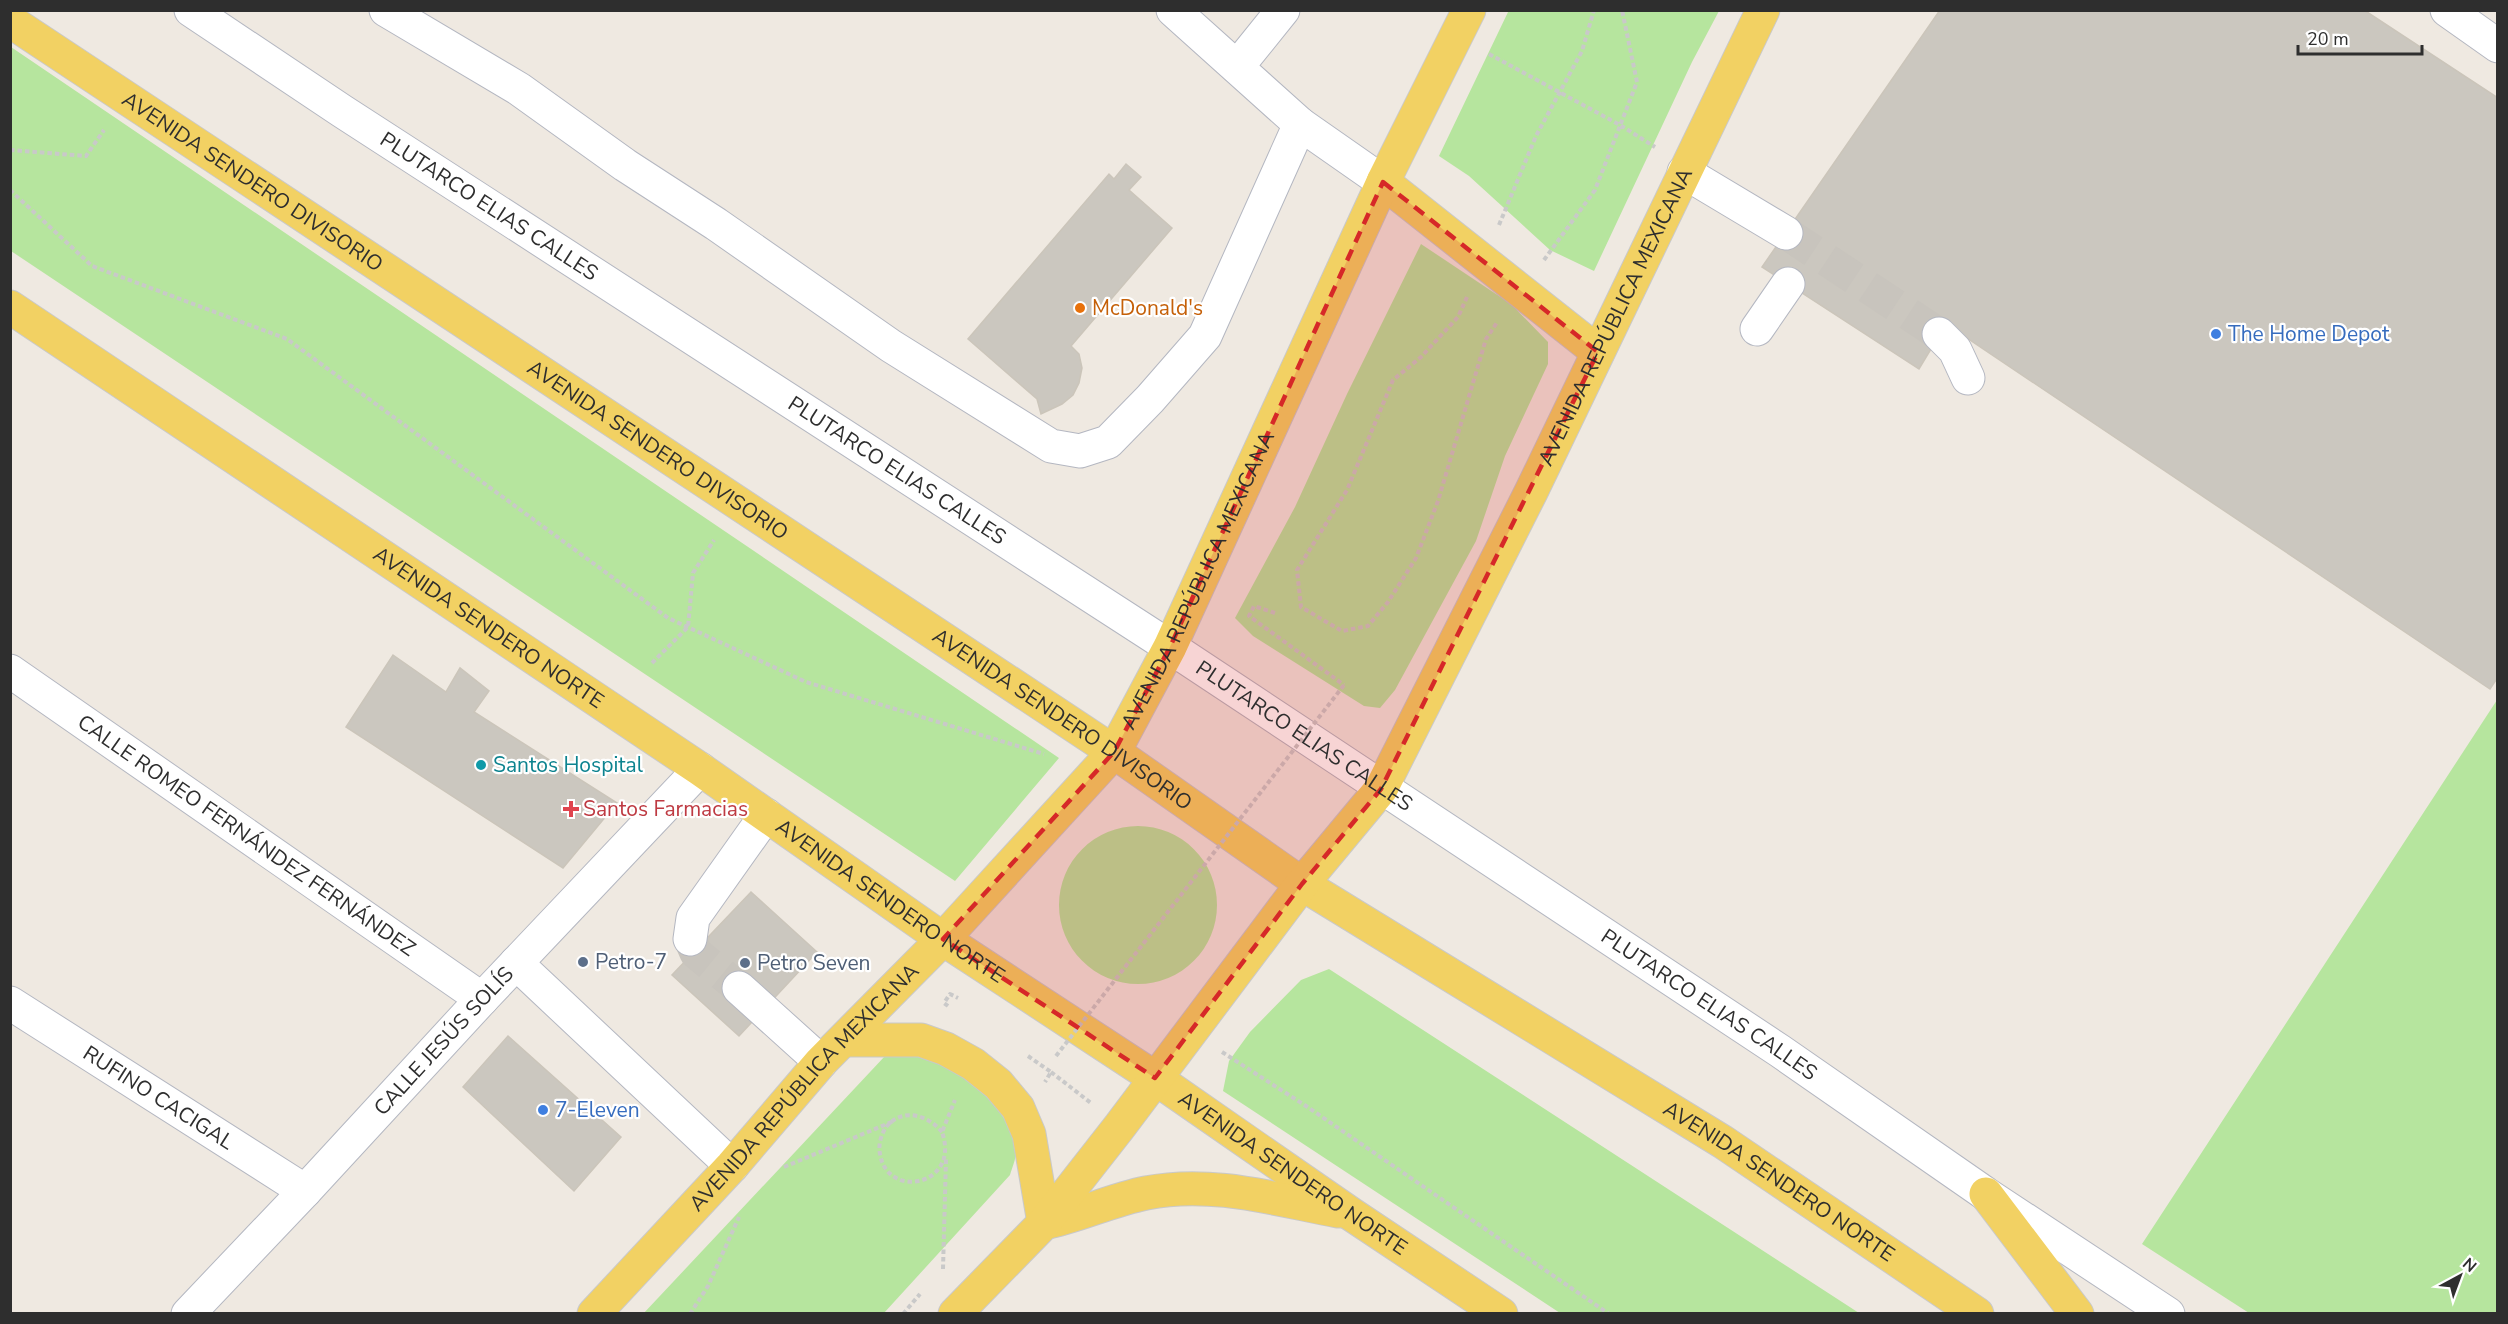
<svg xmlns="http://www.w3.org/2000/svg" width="2508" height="1324" viewBox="0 0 2508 1324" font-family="'Nunito Sans',sans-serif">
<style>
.green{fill:#b6e59e}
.building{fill:#cbc7bf;stroke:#cbc5ba;stroke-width:1.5}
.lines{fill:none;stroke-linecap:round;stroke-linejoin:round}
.minor-tunnel{stroke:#c8c4bd;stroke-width:33;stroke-dasharray:33 16;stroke-linecap:butt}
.minor-casing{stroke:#b4b7c1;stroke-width:35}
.major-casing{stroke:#c9c9c9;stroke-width:35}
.path{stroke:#c9c9c9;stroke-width:4;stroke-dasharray:4.5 3;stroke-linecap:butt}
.minor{stroke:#fff;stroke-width:33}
.major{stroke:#f2d163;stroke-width:33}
.path-bridge{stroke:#c9c9c9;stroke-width:4;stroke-dasharray:4.5 3;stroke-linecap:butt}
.marked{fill:#d62828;fill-opacity:0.2;stroke:#d62828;stroke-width:4.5;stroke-dasharray:12 8;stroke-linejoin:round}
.food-dot{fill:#e8710a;stroke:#fff;stroke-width:2}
.shop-dot{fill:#3f7fe0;stroke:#fff;stroke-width:2}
.culture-dot{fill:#0f9aa8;stroke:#fff;stroke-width:2}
.health-dot{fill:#e0444e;stroke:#fff;stroke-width:2}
.service-dot{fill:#5c6f8a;stroke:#fff;stroke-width:2}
.labels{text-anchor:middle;stroke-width:4.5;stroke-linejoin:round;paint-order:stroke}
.street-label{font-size:21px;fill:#2e2e2e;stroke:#fff}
.food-label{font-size:21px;fill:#c56008;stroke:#fff;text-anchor:start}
.shop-label{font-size:21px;fill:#366cbe;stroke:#fff;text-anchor:start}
.culture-label{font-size:21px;fill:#0d838f;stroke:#fff;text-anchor:start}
.health-label{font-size:21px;fill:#be3a42;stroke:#fff;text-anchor:start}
.service-label{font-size:21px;fill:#4e5e75;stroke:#fff;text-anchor:start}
</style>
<rect width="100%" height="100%" fill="#efe9e1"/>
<!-- green -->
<path class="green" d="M 1509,10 L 1719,11 L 1692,62 L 1594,271 L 1550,250 L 1469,176 L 1439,156 Z
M 10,47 L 11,47 L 1059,758 L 955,881 L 11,251 Z
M 1421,244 L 1511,304 L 1548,342 L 1548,364 L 1505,456 L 1476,541 L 1395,690 L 1380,708 L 1364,706 L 1253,636 L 1235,618 L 1295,507 L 1347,394 Z
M 2497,700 L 2497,1313 L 2249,1313 L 2142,1244 Z
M1059 905a79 79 0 1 1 158 0a79 79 0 1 1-158 0Z
M 1329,969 L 1859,1313 L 1560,1313 L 1223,1091 L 1229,1061 L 1250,1032 L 1301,980 Z
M 908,1054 C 919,1056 931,1057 940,1061 C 971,1075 1014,1116 1016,1152 C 1016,1159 1012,1168 1010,1175 L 884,1313 L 643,1314 L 885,1056 Z"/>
<!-- building -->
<path class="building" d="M 1940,10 L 2364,10 L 2498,98 L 2498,677 L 2490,689 L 1946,324 L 1919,369 L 1762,267 Z
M 1126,164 L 1141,177 L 1129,190 L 1172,228 L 1071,346 L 1079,354 L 1082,368 L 1079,383 L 1073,395 L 1062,404 L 1041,414 L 1037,399 L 968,339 L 1109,174 L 1114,179 Z
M 393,655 L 446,692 L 460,668 L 489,691 L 474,712 L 617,803 L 563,868 L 346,727 Z
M 751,892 L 817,952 L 739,1036 L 672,975 Z
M 508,1036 L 621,1137 L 574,1191 L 463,1087 Z"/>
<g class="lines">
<!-- minor-tunnel -->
<path class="minor-tunnel" d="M 1786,233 L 1939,334
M 690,939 L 696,953 L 739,988"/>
<defs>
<g id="minor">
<path id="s1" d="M 191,10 L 342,111 L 1170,647 L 1780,1051 L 1986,1194 L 2168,1314"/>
<path d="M 386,10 L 519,89 L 625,165 L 716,224 L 891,346 L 1051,446 L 1080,451 L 1108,442 L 1150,399 L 1205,336 L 1300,124"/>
<path d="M 1173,10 L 1300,124 L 1383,182"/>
<path d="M 2447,10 L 2498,46"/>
<path d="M 1237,67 L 1283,10"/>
<path d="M 1684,172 L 1786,233"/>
<path d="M 1757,329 L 1788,284"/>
<path d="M 1939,334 L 1955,350 L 1968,378"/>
<path id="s2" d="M 10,671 L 482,999"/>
<path d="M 690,939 L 693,918 L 766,815"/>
<path d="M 516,963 L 732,1166"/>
<path d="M 739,988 L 821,1062"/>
<path id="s3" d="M 10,1003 L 305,1191"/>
<path id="s4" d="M 188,1314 L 305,1191 L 482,999 L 700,769"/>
</g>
<g id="major">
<path id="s5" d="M 10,21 L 1114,752 L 1302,884 L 1723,1142 L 1977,1314"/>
<path d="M 1383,182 L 1598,352"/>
<path id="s6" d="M 10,307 L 700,769 L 943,939 L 1155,1078 L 1351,1214 L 1501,1314"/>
<path d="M 844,1040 L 921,1040 L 946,1049 L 973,1064 L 998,1084 L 1018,1108 L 1029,1134 L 1044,1223"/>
<path d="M 1986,1194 L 2077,1314"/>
<path d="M 1044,1223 C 1079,1216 1111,1200 1146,1193 C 1211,1180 1274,1199 1338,1211"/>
<path id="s7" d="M 594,1314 L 732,1166 L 821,1062 L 943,939 L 1114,752 L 1170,647 L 1383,182 L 1469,10"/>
<path id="s8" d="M 955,1314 L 1044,1223 L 1120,1126 L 1302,884 L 1381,789 L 1531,492 L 1763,10"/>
</g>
</defs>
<!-- minor casing -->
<use href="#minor" class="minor-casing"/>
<!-- major casing -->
<use href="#major" class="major-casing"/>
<!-- path -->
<path class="path" d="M 1489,54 L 1620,125 L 1655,147
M 10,150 L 86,156 L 104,130
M 10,190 L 92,266 L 287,339 L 668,618 L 806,682 L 1044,754
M 1499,225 L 1536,136 L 1582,51 L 1594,10
M 1544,260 L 1595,190 L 1637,82 L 1622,10
M 1467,297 L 1458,317 L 1421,357 L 1393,380 L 1347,490 L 1297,570 L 1301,607 L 1342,631 L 1368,626 L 1388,602 L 1416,558 L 1438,501 L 1486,339 L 1498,321
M 1275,613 L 1254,606 L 1249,616 L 1344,685
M 652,663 L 688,627 L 693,573 L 714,540
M 948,1006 L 944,1003 L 950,994 L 958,998
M 1222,1052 L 1306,1106 L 1609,1314
M 1028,1056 L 1051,1072 L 1045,1082
M 1051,1072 L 1091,1103
M 942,1132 C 928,1115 903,1107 886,1127 C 881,1135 878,1145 880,1154 C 887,1200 961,1186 942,1132 L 955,1100
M 784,1167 L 894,1121
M 943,1269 L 946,1159
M 690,1314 L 708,1286 L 739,1217
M 903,1314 L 920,1294"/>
<!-- minor -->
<use href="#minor" class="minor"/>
<!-- major -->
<use href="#major" class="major"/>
<!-- path-bridge -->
<path class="path-bridge" d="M 1056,1056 L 1344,685"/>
</g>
<!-- marked area -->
<path class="marked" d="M 1383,182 L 1598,352 L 1381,789 L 1302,884 L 1155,1078 L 943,939 L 1114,752 L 1170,647 Z"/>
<!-- markers -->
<circle class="food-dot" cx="1080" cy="308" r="6"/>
<g class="shop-dot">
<circle cx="2216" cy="334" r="6"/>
<circle cx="543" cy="1110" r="6"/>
</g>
<circle class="culture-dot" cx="481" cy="765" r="6"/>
<path class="health-dot" d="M568 800h6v6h6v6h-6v6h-6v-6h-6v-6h6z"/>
<g class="service-dot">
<circle cx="583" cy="962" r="6"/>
<circle cx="745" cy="963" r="6"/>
</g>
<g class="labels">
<!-- street labels -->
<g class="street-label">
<text dy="7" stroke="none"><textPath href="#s5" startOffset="291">AVENIDA SENDERO DIVISORIO</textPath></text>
<text dy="7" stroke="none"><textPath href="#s1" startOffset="357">PLUTARCO ELIAS CALLES</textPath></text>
<text dy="7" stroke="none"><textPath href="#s8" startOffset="1204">AVENIDA REPÚBLICA MEXICANA</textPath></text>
<text dy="7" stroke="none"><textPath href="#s5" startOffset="777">AVENIDA SENDERO DIVISORIO</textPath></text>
<text dy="7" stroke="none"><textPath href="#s1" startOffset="843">PLUTARCO ELIAS CALLES</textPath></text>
<text dy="7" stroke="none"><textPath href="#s7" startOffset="957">AVENIDA REPÚBLICA MEXICANA</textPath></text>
<text dy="7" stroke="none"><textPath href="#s6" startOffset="576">AVENIDA SENDERO NORTE</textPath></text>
<text dy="7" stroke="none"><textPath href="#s5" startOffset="1263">AVENIDA SENDERO DIVISORIO</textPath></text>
<text dy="7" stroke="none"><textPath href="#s1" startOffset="1329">PLUTARCO ELIAS CALLES</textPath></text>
<text dy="7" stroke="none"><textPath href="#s2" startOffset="288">CALLE ROMEO FERNÁNDEZ FERNÁNDEZ</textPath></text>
<text dy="7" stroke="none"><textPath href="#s6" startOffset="1062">AVENIDA SENDERO NORTE</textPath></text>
<text dy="7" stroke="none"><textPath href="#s1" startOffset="1815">PLUTARCO ELIAS CALLES</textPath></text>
<text dy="7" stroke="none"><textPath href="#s4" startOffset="374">CALLE JESÚS SOLÍS</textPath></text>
<text dy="7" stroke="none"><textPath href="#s7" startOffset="309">AVENIDA REPÚBLICA MEXICANA</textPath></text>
<text dy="7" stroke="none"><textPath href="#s3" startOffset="176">RUFINO CACIGAL</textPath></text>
<text dy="7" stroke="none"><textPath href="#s6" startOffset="1548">AVENIDA SENDERO NORTE</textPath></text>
<text dy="7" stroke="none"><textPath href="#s5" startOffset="2116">AVENIDA SENDERO NORTE</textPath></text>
</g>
<!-- food labels -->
<g class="food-label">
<text x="1092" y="315">McDonald's</text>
</g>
<!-- shop labels -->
<g class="shop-label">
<text x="2228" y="341">The Home Depot</text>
<text x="555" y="1117">7-Eleven</text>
</g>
<!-- culture labels -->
<g class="culture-label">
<text x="493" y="772">Santos Hospital</text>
</g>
<!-- health labels -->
<g class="health-label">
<text x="583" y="816">Santos Farmacias</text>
</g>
<!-- service labels -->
<g class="service-label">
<text x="595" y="969">Petro-7</text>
<text x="757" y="970">Petro Seven</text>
</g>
</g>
<!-- border -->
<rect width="2508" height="1324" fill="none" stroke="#2e2e2e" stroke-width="24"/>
<!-- north arrow -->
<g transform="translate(2460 1276) rotate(41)" stroke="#ffffff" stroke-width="4.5" paint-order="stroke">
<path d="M0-4.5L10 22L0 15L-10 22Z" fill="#2e2e2e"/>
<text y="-9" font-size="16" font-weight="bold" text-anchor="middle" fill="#2e2e2e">N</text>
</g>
<!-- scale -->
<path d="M2298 45v9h124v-9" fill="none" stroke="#2e2e2e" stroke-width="3"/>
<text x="2307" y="45" font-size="18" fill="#2e2e2e" stroke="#ffffff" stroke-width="4.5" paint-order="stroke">20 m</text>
</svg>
